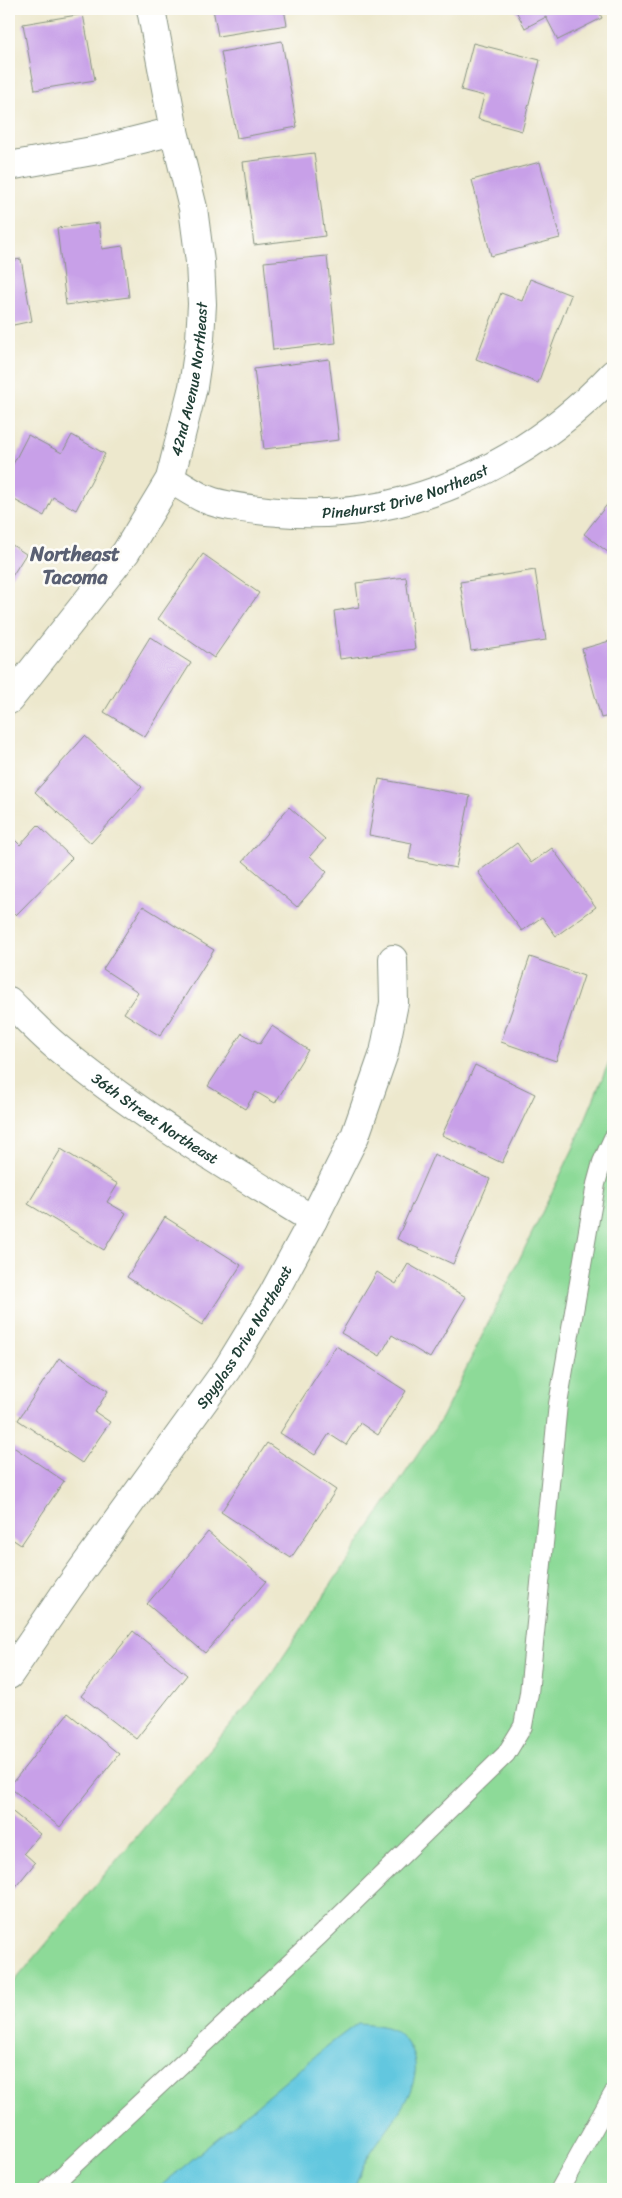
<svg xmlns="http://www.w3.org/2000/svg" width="622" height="2198" viewBox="0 0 622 2198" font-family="Sriracha,sans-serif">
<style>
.green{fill:#8dda98;stroke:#568c66}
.water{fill:#62c7df;stroke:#40828a}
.building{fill:#c8a0e8}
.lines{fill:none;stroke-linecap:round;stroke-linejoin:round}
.service-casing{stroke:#869280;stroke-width:20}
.minor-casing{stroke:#869280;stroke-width:30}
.service{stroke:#fff;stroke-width:18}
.minor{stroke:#fff;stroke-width:28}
.labels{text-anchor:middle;stroke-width:5;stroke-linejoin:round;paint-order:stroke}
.street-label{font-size:15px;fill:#1f3d34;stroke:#fdfcf7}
.district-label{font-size:20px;font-weight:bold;fill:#5a6073;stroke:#fdfcf7}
</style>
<rect width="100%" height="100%" fill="#fdfcf7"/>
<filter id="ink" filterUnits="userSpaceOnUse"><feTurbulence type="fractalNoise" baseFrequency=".02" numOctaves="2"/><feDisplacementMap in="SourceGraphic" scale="10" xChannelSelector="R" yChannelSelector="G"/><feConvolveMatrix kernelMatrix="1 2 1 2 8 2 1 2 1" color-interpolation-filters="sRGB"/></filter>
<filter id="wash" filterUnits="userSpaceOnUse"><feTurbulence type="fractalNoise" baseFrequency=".0096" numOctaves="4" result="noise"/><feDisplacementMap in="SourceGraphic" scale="20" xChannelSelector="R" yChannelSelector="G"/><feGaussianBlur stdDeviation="1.12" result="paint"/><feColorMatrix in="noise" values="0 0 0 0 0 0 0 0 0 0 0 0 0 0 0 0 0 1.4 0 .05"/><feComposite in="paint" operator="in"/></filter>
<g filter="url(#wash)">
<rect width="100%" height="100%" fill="#ede8cd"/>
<!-- green -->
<path class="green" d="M 613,1052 L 613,2189 L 9,2189 L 9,1988 L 265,1684 L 442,1418 L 573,1149 Z"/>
<!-- water -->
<path class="water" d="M 358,2023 C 381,2025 398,2026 410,2048 C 432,2086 380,2132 364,2164 C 360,2172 357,2181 354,2189 L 157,2189 L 326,2047 Z"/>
<g id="blocks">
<!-- building -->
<path class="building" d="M 213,9 L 284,9 L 287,25 L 218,36 Z
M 515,9 L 598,9 L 602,18 L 558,40 L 546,17 L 525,28 Z
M 83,14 L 95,80 L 35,90 L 23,24 Z
M 282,41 L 297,127 L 237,138 L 221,52 Z
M 473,43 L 540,60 L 522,131 L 478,119 L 484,96 L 461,90 Z
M 314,153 L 325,236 L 254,245 L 243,162 Z
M 540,162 L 560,238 L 491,256 L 472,180 Z
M 99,223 L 102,249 L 123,246 L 129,297 L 66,305 L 57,228 Z
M 327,256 L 336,343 L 273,350 L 264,262 Z
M 21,259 L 32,321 L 9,326 L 9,261 Z
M 530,279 L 571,295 L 538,383 L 476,359 L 501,293 L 522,301 Z
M 329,359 L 339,440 L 264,449 L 254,369 Z
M 28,435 L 62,453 L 72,435 L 105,454 L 76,510 L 53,497 L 44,516 L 9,497 L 9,472 Z
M 613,497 L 613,556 L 584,534 Z
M 9,543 L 26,554 L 9,581 Z
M 203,554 L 259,593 L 214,658 L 158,619 Z
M 535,570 L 546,640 L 471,651 L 460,582 Z
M 406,577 L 415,649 L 340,659 L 334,611 L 359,607 L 356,583 Z
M 150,637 L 191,663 L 145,737 L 104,712 Z
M 613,640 L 613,715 L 601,718 L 582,649 Z
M 85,736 L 142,787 L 91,843 L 35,792 Z
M 379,779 L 470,796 L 456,868 L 409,859 L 412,843 L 369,835 Z
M 289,807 L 325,839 L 310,856 L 327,872 L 297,907 L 243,861 Z
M 38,825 L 72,858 L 16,915 L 9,908 L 9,834 L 20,845 Z
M 517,843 L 531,863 L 552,848 L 596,907 L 556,936 L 542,917 L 522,931 L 478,872 Z
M 143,906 L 214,950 L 160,1036 L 124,1013 L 138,992 L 103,969 Z
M 530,957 L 584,976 L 556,1061 L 501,1042 Z
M 272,1026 L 308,1050 L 275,1103 L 256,1092 L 245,1109 L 208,1086 L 242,1033 L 260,1044 Z
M 475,1065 L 535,1094 L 502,1163 L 442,1135 Z
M 61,1149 L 118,1184 L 107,1202 L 126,1213 L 104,1250 L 28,1204 Z
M 434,1154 L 490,1179 L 453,1264 L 397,1239 Z
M 165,1217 L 241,1265 L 202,1325 L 127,1277 Z
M 408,1264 L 466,1297 L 430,1358 L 392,1335 L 380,1356 L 341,1333 L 377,1272 L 396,1284 Z
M 336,1346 L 406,1391 L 378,1435 L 360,1423 L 346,1445 L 329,1434 L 315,1455 L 280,1433 Z
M 59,1358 L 108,1391 L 95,1412 L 110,1422 L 82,1463 L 18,1420 Z
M 267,1443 L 336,1490 L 291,1558 L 221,1512 Z
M 9,1444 L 64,1481 L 21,1545 L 9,1537 Z
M 208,1532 L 266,1581 L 205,1653 L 147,1604 Z
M 133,1631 L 187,1675 L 136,1739 L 81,1696 Z
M 68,1713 L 119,1754 L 60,1827 L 9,1787 Z
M 9,1809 L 40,1834 L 24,1853 L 35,1863 L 9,1895 Z"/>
</g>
</g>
<g filter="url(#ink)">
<use href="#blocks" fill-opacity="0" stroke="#869280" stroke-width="1"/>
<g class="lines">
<defs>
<path id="service" d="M 48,2189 L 319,1936 L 506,1754 L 523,1726 L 529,1693 L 558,1404 L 596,1184 L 602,1162 L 613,1138
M 560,2189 L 613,2094"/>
<g id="minor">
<path d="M 9,166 L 98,150 L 174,131"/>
<path id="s1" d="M 170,479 C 181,485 192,493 203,498 C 222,507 256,510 278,512 C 405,523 527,465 613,374"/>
<path id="s2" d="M 9,700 L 126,552 L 170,479 L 193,387 L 200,339 L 202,304 L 200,262 L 193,208 L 174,131 L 151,9"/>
<path id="s3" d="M 9,1001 C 25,1017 41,1034 58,1048 C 137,1114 226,1166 313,1220"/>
<path id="s4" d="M 9,1675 L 68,1589 L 227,1369 L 273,1294 L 313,1220 L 355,1136 L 384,1053 L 394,1003 L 393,959"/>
</g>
</defs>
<!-- service casing -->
<use href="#service" class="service-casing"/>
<!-- minor casing -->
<use href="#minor" class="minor-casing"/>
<!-- service -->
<use href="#service" class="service"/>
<!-- minor -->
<use href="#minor" class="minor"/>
</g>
</g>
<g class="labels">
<!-- street labels -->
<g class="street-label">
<text dy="5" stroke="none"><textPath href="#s2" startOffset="376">42nd Avenue Northeast</textPath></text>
<text dy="5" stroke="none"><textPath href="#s1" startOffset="245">Pinehurst Drive Northeast</textPath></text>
<text dy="5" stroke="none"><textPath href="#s3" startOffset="188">36th Street Northeast</textPath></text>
<text dy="5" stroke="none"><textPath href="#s4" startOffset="412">Spyglass Drive Northeast</textPath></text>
</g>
<!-- district labels -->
<g class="district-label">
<text x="75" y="561">Northeast<tspan x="75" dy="23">Tacoma</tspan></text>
</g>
</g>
<!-- margin -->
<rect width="622" height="2198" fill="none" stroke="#fdfcf7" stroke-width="30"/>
</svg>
